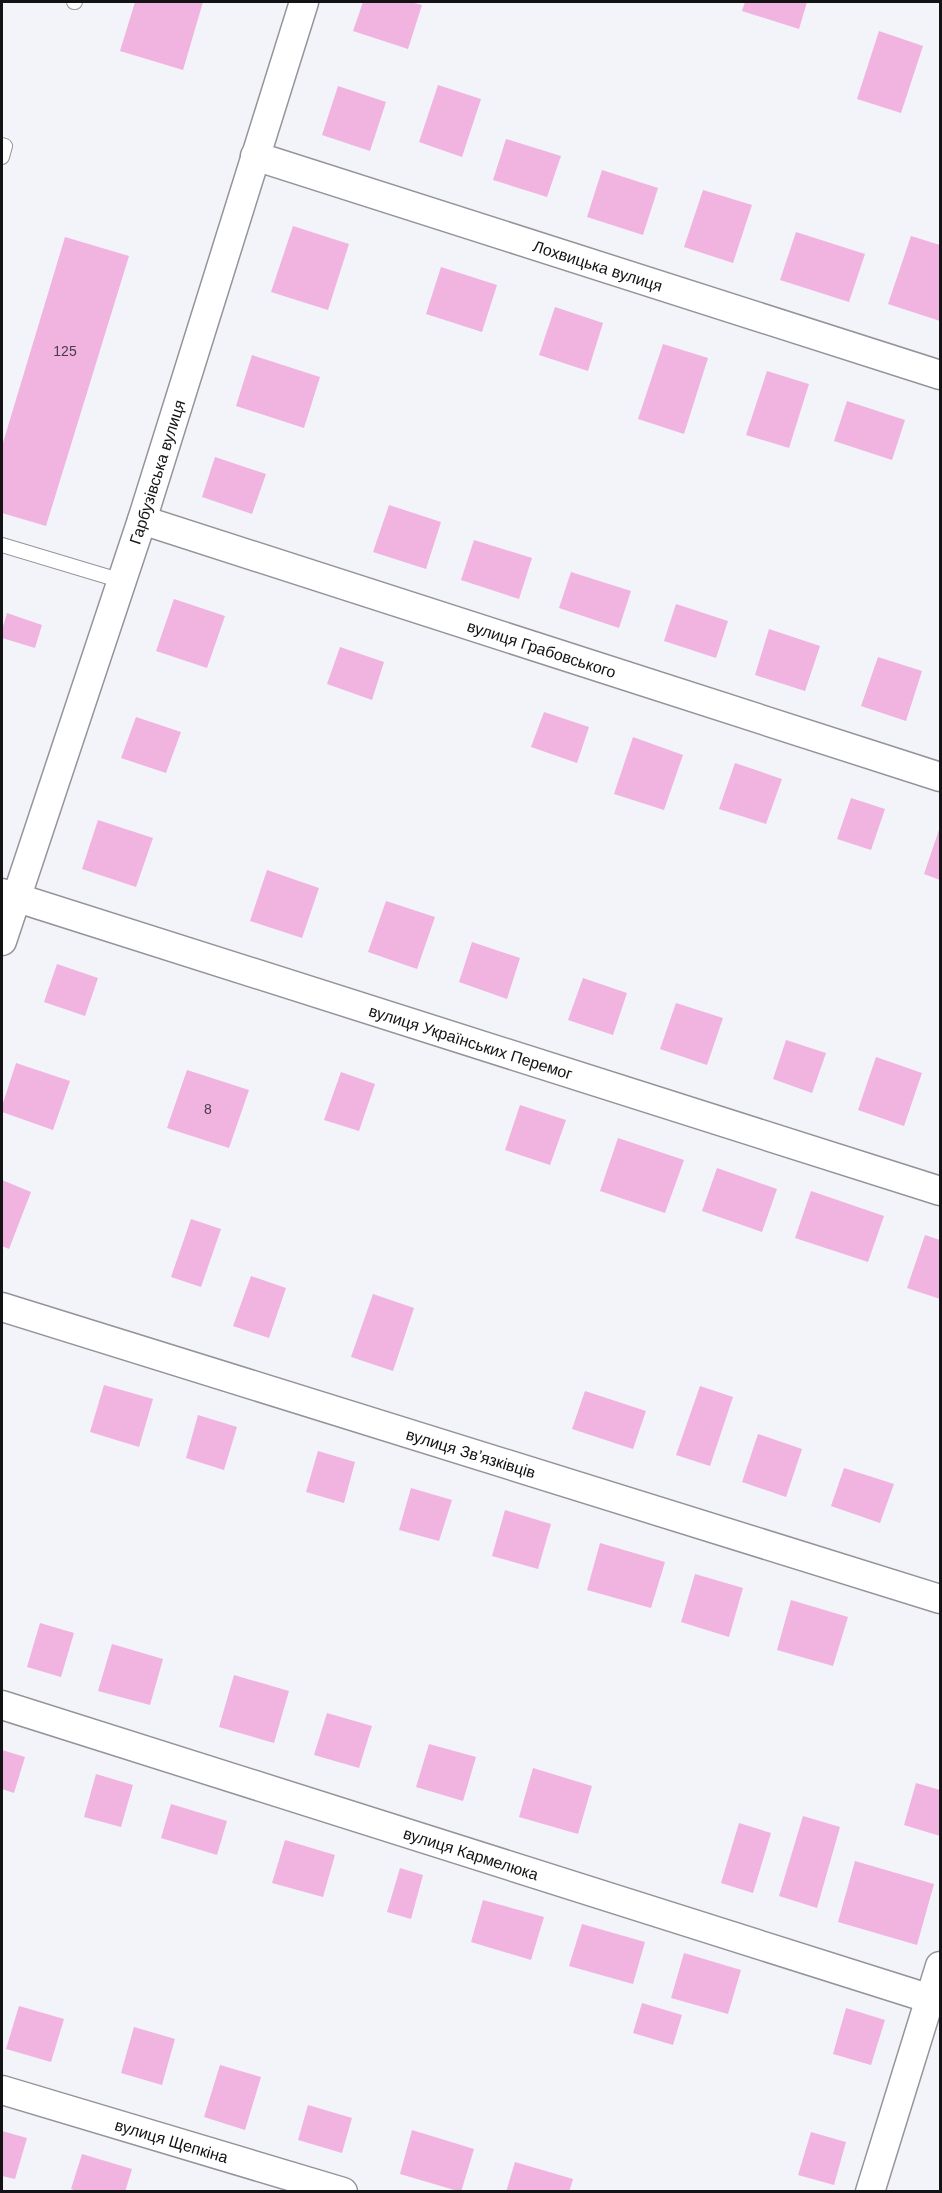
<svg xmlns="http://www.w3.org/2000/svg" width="942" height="2193" viewBox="0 0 942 2193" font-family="Helvetica,sans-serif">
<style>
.building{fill:#f1b4e0}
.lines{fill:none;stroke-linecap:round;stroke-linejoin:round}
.service-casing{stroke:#94949a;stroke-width:16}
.minor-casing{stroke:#94949a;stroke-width:31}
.service{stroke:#fff;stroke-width:14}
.minor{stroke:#fff;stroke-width:28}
.labels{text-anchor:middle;stroke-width:4.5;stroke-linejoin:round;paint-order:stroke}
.number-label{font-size:14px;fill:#4a3b48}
.street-label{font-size:16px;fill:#131315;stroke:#fff}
</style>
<rect width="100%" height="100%" fill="#f3f3fa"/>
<!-- building -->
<path class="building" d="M 135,2 L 203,2 L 183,70 L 120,51 Z
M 363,2 L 410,2 L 422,5 L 408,49 L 353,31 Z
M 745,2 L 807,2 L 799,29 L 742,11 Z
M 879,31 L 923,46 L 901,113 L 857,99 Z
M 438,85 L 481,99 L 462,157 L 419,142 Z
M 338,86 L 386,102 L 370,151 L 322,135 Z
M 506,139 L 561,156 L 547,197 L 493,180 Z
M 602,170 L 658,188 L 643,235 L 587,217 Z
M 703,190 L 752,205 L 733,263 L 684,247 Z
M 293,226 L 349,244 L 328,310 L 271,292 Z
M 796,232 L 865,254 L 849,302 L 780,280 Z
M 911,236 L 940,245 L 940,321 L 888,304 Z
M 65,237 L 129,256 L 46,526 L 2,513 L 2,446 Z
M 441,267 L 497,285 L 482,332 L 426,314 Z
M 555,307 L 603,323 L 588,371 L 539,355 Z
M 663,344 L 708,358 L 684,434 L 638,419 Z
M 252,355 L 320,377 L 304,428 L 236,406 Z
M 767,371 L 809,384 L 789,448 L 746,435 Z
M 847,401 L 905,420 L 892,460 L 834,441 Z
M 215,457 L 266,474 L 252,514 L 202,497 Z
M 389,505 L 441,522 L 426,569 L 373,552 Z
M 474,540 L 532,558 L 519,599 L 461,580 Z
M 571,572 L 631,591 L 619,628 L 559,608 Z
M 174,599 L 225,616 L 207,668 L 156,651 Z
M 676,604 L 728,621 L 716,658 L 664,641 Z
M 7,613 L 42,625 L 35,648 L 2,638 L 2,630 Z
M 769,629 L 820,646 L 805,691 L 755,675 Z
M 340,647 L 384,662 L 372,700 L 327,684 Z
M 878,657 L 922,671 L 906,721 L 861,706 Z
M 544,712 L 589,727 L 577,763 L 531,747 Z
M 136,717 L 181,732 L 166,773 L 121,758 Z
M 633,737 L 683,755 L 664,810 L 614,794 Z
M 735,763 L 782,779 L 766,824 L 719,809 Z
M 851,798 L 885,809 L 871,850 L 837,839 Z
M 98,820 L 153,838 L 136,887 L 82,869 Z
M 940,827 L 940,880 L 924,874 Z
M 267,870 L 319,888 L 302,938 L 250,921 Z
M 386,901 L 435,917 L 417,969 L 368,952 Z
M 472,942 L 520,958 L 507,999 L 459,982 Z
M 57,964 L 98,978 L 85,1016 L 44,1002 Z
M 583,978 L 627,993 L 613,1035 L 568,1020 Z
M 676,1003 L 723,1018 L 707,1065 L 660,1049 Z
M 786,1040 L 826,1053 L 812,1093 L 773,1079 Z
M 876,1057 L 922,1073 L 904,1126 L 858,1110 Z
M 16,1063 L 70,1081 L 53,1130 L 2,1112 L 2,1106 Z
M 187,1070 L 249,1090 L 229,1148 L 167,1128 Z
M 341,1072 L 375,1084 L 359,1131 L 324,1120 Z
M 520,1105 L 566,1120 L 550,1165 L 505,1150 Z
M 618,1138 L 684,1160 L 665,1213 L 600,1191 Z
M 717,1168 L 777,1189 L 762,1232 L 702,1211 Z
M 2,1180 L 31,1192 L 9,1249 L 2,1246 Z
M 811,1191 L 884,1216 L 868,1262 L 795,1238 Z
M 191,1219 L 221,1229 L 201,1287 L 171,1277 Z
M 925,1235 L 940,1240 L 940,1299 L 907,1288 Z
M 251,1276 L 286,1288 L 269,1338 L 233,1326 Z
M 373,1294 L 414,1308 L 393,1371 L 351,1357 Z
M 104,1385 L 153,1399 L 139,1447 L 90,1432 Z
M 700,1386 L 733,1397 L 710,1466 L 676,1455 Z
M 585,1391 L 646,1411 L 633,1449 L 572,1429 Z
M 198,1415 L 237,1427 L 224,1470 L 186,1458 Z
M 758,1434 L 802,1449 L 786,1497 L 742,1482 Z
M 318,1451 L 355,1462 L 344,1503 L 306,1492 Z
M 844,1468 L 894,1484 L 880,1523 L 831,1506 Z
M 411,1488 L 452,1500 L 439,1541 L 399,1530 Z
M 505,1510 L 551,1524 L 538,1569 L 492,1556 Z
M 600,1543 L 665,1562 L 651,1608 L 587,1590 Z
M 695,1574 L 743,1588 L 729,1637 L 681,1622 Z
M 791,1600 L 848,1617 L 833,1666 L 777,1650 Z
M 40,1623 L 74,1633 L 61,1677 L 27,1667 Z
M 112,1644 L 163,1659 L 150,1705 L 98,1691 Z
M 234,1675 L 289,1691 L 274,1743 L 219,1727 Z
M 327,1713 L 372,1726 L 359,1768 L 314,1755 Z
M 429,1744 L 476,1757 L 463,1801 L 416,1787 Z
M 2,1750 L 25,1757 L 14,1793 L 2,1789 Z
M 533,1768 L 592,1786 L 578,1834 L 519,1817 Z
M 96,1774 L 133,1785 L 121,1827 L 84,1817 Z
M 916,1783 L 940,1790 L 940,1836 L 904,1825 Z
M 171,1804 L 227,1821 L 217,1855 L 161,1838 Z
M 803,1816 L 840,1827 L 817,1908 L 779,1896 Z
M 739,1823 L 771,1833 L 753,1893 L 721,1883 Z
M 285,1840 L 335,1855 L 323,1897 L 272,1883 Z
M 855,1861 L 934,1884 L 917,1945 L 838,1922 Z
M 400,1868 L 423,1875 L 411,1919 L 387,1912 Z
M 483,1900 L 544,1917 L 531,1960 L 471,1942 Z
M 582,1924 L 645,1942 L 633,1984 L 569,1966 Z
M 684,1953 L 741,1970 L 728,2014 L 671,1998 Z
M 642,2003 L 682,2015 L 673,2045 L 633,2033 Z
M 19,2006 L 64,2019 L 51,2062 L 6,2049 Z
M 846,2008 L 885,2020 L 871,2065 L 833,2054 Z
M 134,2027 L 175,2039 L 162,2085 L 121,2073 Z
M 220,2065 L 261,2077 L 245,2130 L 204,2117 Z
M 308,2105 L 352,2118 L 342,2153 L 298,2140 Z
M 412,2130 L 474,2149 L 461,2192 L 400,2174 Z
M 2,2131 L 27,2138 L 15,2179 L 2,2176 Z
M 811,2132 L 846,2142 L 834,2185 L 798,2175 Z
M 82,2154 L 132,2169 L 125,2192 L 80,2192 L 71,2189 Z
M 515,2162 L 573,2179 L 569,2192 L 506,2192 Z"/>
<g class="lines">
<defs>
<path id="service" d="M 74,2 L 75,2
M 2,145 L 5,146 L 2,157
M 2,545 L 122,581"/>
<g id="minor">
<path id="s1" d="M 255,156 L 940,375"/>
<path id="s2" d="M 142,520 L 940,777"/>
<path id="s3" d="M 2,893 L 940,1191"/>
<path id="s4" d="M 2,941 L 142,520 L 304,2"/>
<path d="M 2,1307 L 940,1599"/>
<path id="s5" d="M 2,1705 L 940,2002"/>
<path id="s6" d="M 2,2090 L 343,2192"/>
<path d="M 870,2192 L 940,1966"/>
</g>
</defs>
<!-- service casing -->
<use href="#service" class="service-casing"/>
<!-- minor casing -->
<use href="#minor" class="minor-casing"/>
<!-- service -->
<use href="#service" class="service"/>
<!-- minor -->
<use href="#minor" class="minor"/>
</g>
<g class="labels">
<!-- number labels -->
<g class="number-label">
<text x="65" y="356">125</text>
<text x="208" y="1114">8</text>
</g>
<!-- street labels -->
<g class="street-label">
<text dy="6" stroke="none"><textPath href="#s1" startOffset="360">Лохвицька вулиця</textPath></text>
<text dy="6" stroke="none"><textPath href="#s4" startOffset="494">Гарбузівська вулиця</textPath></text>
<text dy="6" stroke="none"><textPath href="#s2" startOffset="420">вулиця Грабовського</textPath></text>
<text dy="6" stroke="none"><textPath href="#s3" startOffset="492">вулиця Українських Перемог</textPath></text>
<text transform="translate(471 1453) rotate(17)" y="6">вулиця Звʼязківців</text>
<text dy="6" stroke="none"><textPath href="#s5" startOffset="492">вулиця Кармелюка</textPath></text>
<text dy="6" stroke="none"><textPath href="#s6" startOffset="177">вулиця Щепкіна</textPath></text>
</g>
</g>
<!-- border -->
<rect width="942" height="2193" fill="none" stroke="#131315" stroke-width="6"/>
</svg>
